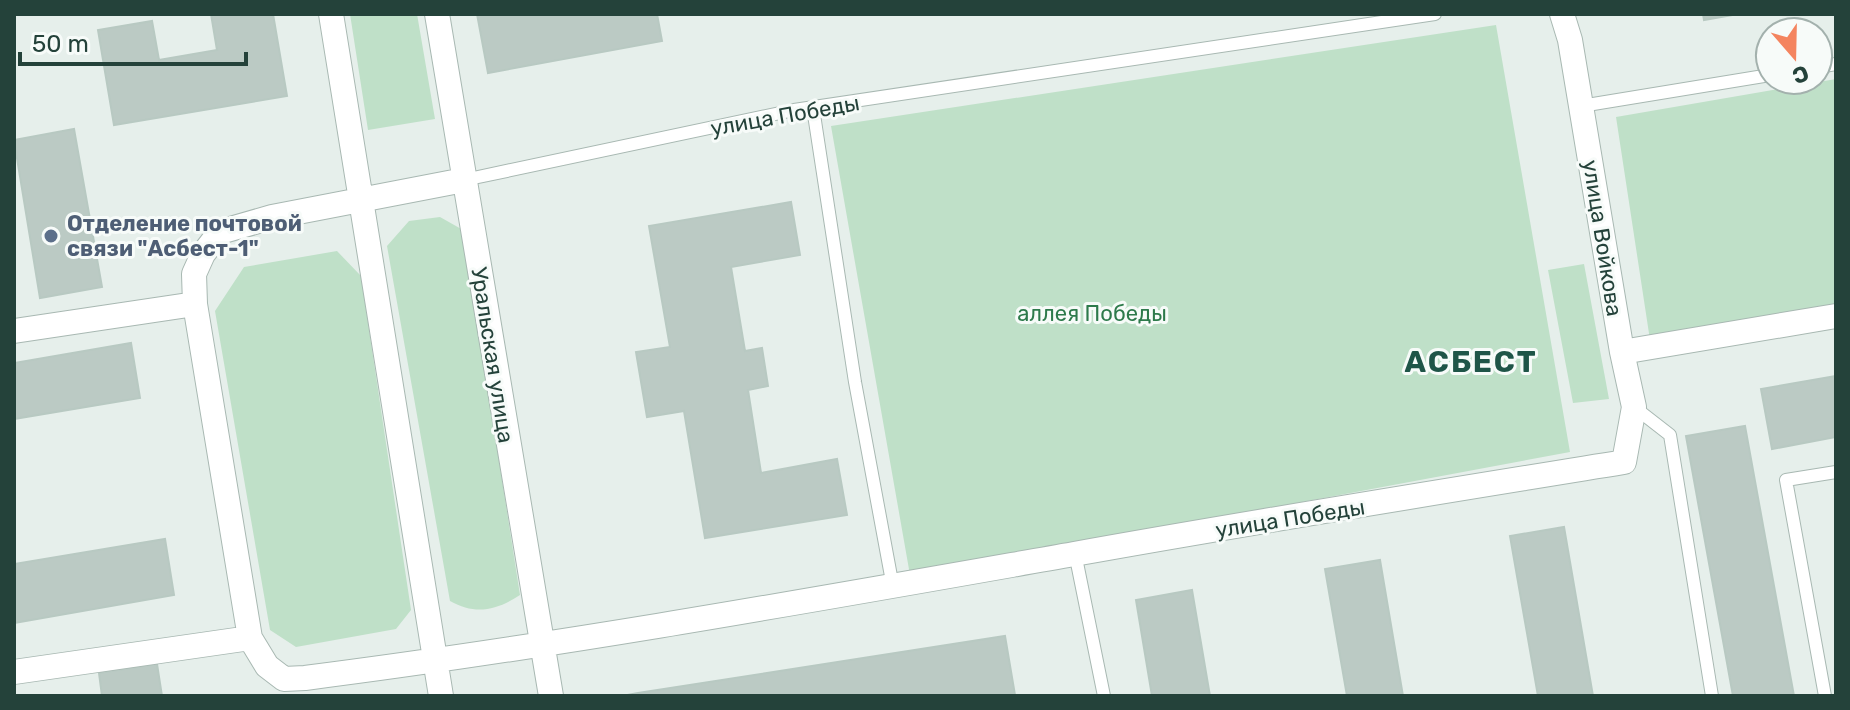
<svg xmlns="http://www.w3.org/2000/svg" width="1850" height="710" viewBox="0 0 1850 710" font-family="Rubik,sans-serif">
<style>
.green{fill:#bfe0c8}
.building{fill:#bbcac4;stroke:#b8c9c2;stroke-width:2}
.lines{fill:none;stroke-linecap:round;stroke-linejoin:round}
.service-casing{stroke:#a8b8b2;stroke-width:14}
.minor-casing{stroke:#a8b8b2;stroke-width:26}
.service{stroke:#fff;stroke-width:12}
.minor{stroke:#fff;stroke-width:24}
.service-dot{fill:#5c6f8a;stroke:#f7fbf9;stroke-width:3}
.labels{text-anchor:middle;stroke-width:6;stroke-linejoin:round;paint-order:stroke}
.street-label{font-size:22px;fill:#24423a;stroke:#f7fbf9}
.service-label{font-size:22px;font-weight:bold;fill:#4e5e75;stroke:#f7fbf9;text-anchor:start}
.park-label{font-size:22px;fill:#2d7a4b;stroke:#f7fbf9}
.district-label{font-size:30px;font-weight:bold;letter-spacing:2px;fill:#1f5548;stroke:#f7fbf9}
</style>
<rect width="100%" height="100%" fill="#e6efeb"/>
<!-- green -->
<path class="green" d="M 350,14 L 417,14 L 435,119 L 368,130 Z
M 1496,25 L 1570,452 L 910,575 L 831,126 Z
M 1836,79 L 1836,307 L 1650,340 L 1616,117 Z
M 440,217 L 463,230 L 520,595 C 496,611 475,615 450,601 L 387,246 L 409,221 Z
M 337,251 L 361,276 L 411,610 L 396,629 L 296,647 L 270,630 L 215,311 L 244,267 Z
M 1584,264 L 1609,399 L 1573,403 L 1548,270 Z"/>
<!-- building -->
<path class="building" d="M 211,14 L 273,14 L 287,96 L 114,125 L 98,30 L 152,21 L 159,60 L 217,50 Z
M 477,14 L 657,14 L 662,41 L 488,73 Z
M 1703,14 L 1738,14 L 1704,20 Z
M 74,129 L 102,287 L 40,298 L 14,140 Z
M 791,202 L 800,255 L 731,267 L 745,351 L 762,348 L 768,386 L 748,390 L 761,473 L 837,459 L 847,515 L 705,538 L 684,411 L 647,417 L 636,352 L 670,347 L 649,226 Z
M 131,343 L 140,398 L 14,419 L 14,363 Z
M 1836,376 L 1836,437 L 1772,449 L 1761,389 Z
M 1745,426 L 1794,696 L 1733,696 L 1686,436 Z
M 1564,527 L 1593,696 L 1538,696 L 1510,536 Z
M 165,539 L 174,595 L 14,623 L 14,564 Z
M 1380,560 L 1403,696 L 1347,696 L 1325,569 Z
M 1192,590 L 1210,696 L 1152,696 L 1136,600 Z
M 1005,636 L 1015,695 L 622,696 L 638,693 Z
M 157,664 L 162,696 L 102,696 L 99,673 Z"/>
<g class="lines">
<defs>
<path id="service" d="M 1818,67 L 1836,64
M 1581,106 L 1770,75
M 813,108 L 855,382 L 893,587
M 464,180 L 794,110 L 1435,14
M 1634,407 L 1670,435 L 1712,696
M 1075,553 L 1104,696
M 1825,696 L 1786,480 L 1836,472"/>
<path id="minor" d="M 331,14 L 441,696
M 437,14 L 551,696
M 464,180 L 272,217 L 220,232 L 203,254 L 194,274 L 195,304 L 250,638 L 267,666 L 284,679 L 305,678 C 563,645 818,599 1074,554 C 1257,521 1440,492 1624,462 L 1634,407 L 1622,352 L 1570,40 L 1562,14
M 14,331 L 195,304
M 1622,352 L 1836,316
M 14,672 L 250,638"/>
</defs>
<!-- service casing -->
<use href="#service" class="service-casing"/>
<!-- minor casing -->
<use href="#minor" class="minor-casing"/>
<!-- service -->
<use href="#service" class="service"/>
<!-- minor -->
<use href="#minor" class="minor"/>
</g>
<!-- markers -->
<circle class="service-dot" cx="51" cy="236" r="8"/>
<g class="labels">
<!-- street labels -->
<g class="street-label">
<text transform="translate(785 115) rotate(-10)" y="8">улица Победы</text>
<text transform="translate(1603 238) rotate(81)" y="8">улица Войкова</text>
<text transform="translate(493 355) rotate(81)" y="8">Уральская улица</text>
<text transform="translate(1290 518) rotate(-9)" y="8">улица Победы</text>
</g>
<!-- service labels -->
<g class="service-label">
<text x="67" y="231">Отделение почтовой<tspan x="67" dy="25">связи "Асбест-1"</tspan></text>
</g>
<!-- park labels -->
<g class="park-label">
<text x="1092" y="321">аллея Победы</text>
</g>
<!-- district labels -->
<g class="district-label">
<text x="1471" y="372">АСБЕСТ</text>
</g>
</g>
<!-- border -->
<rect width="1850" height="710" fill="none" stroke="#24423a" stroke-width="32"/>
<!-- north arrow -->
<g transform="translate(1794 56) rotate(160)"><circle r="38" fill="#f7fbf9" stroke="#a3b1ad" stroke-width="2"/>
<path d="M0-6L14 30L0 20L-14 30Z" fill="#f4845f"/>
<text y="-12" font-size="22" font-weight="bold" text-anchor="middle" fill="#24423a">С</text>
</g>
<!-- scale -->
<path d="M20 52v12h226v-12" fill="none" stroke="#24423a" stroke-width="4"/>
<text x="32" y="52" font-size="24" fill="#24423a" stroke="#f7fbf9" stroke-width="6" paint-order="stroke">50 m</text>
</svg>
